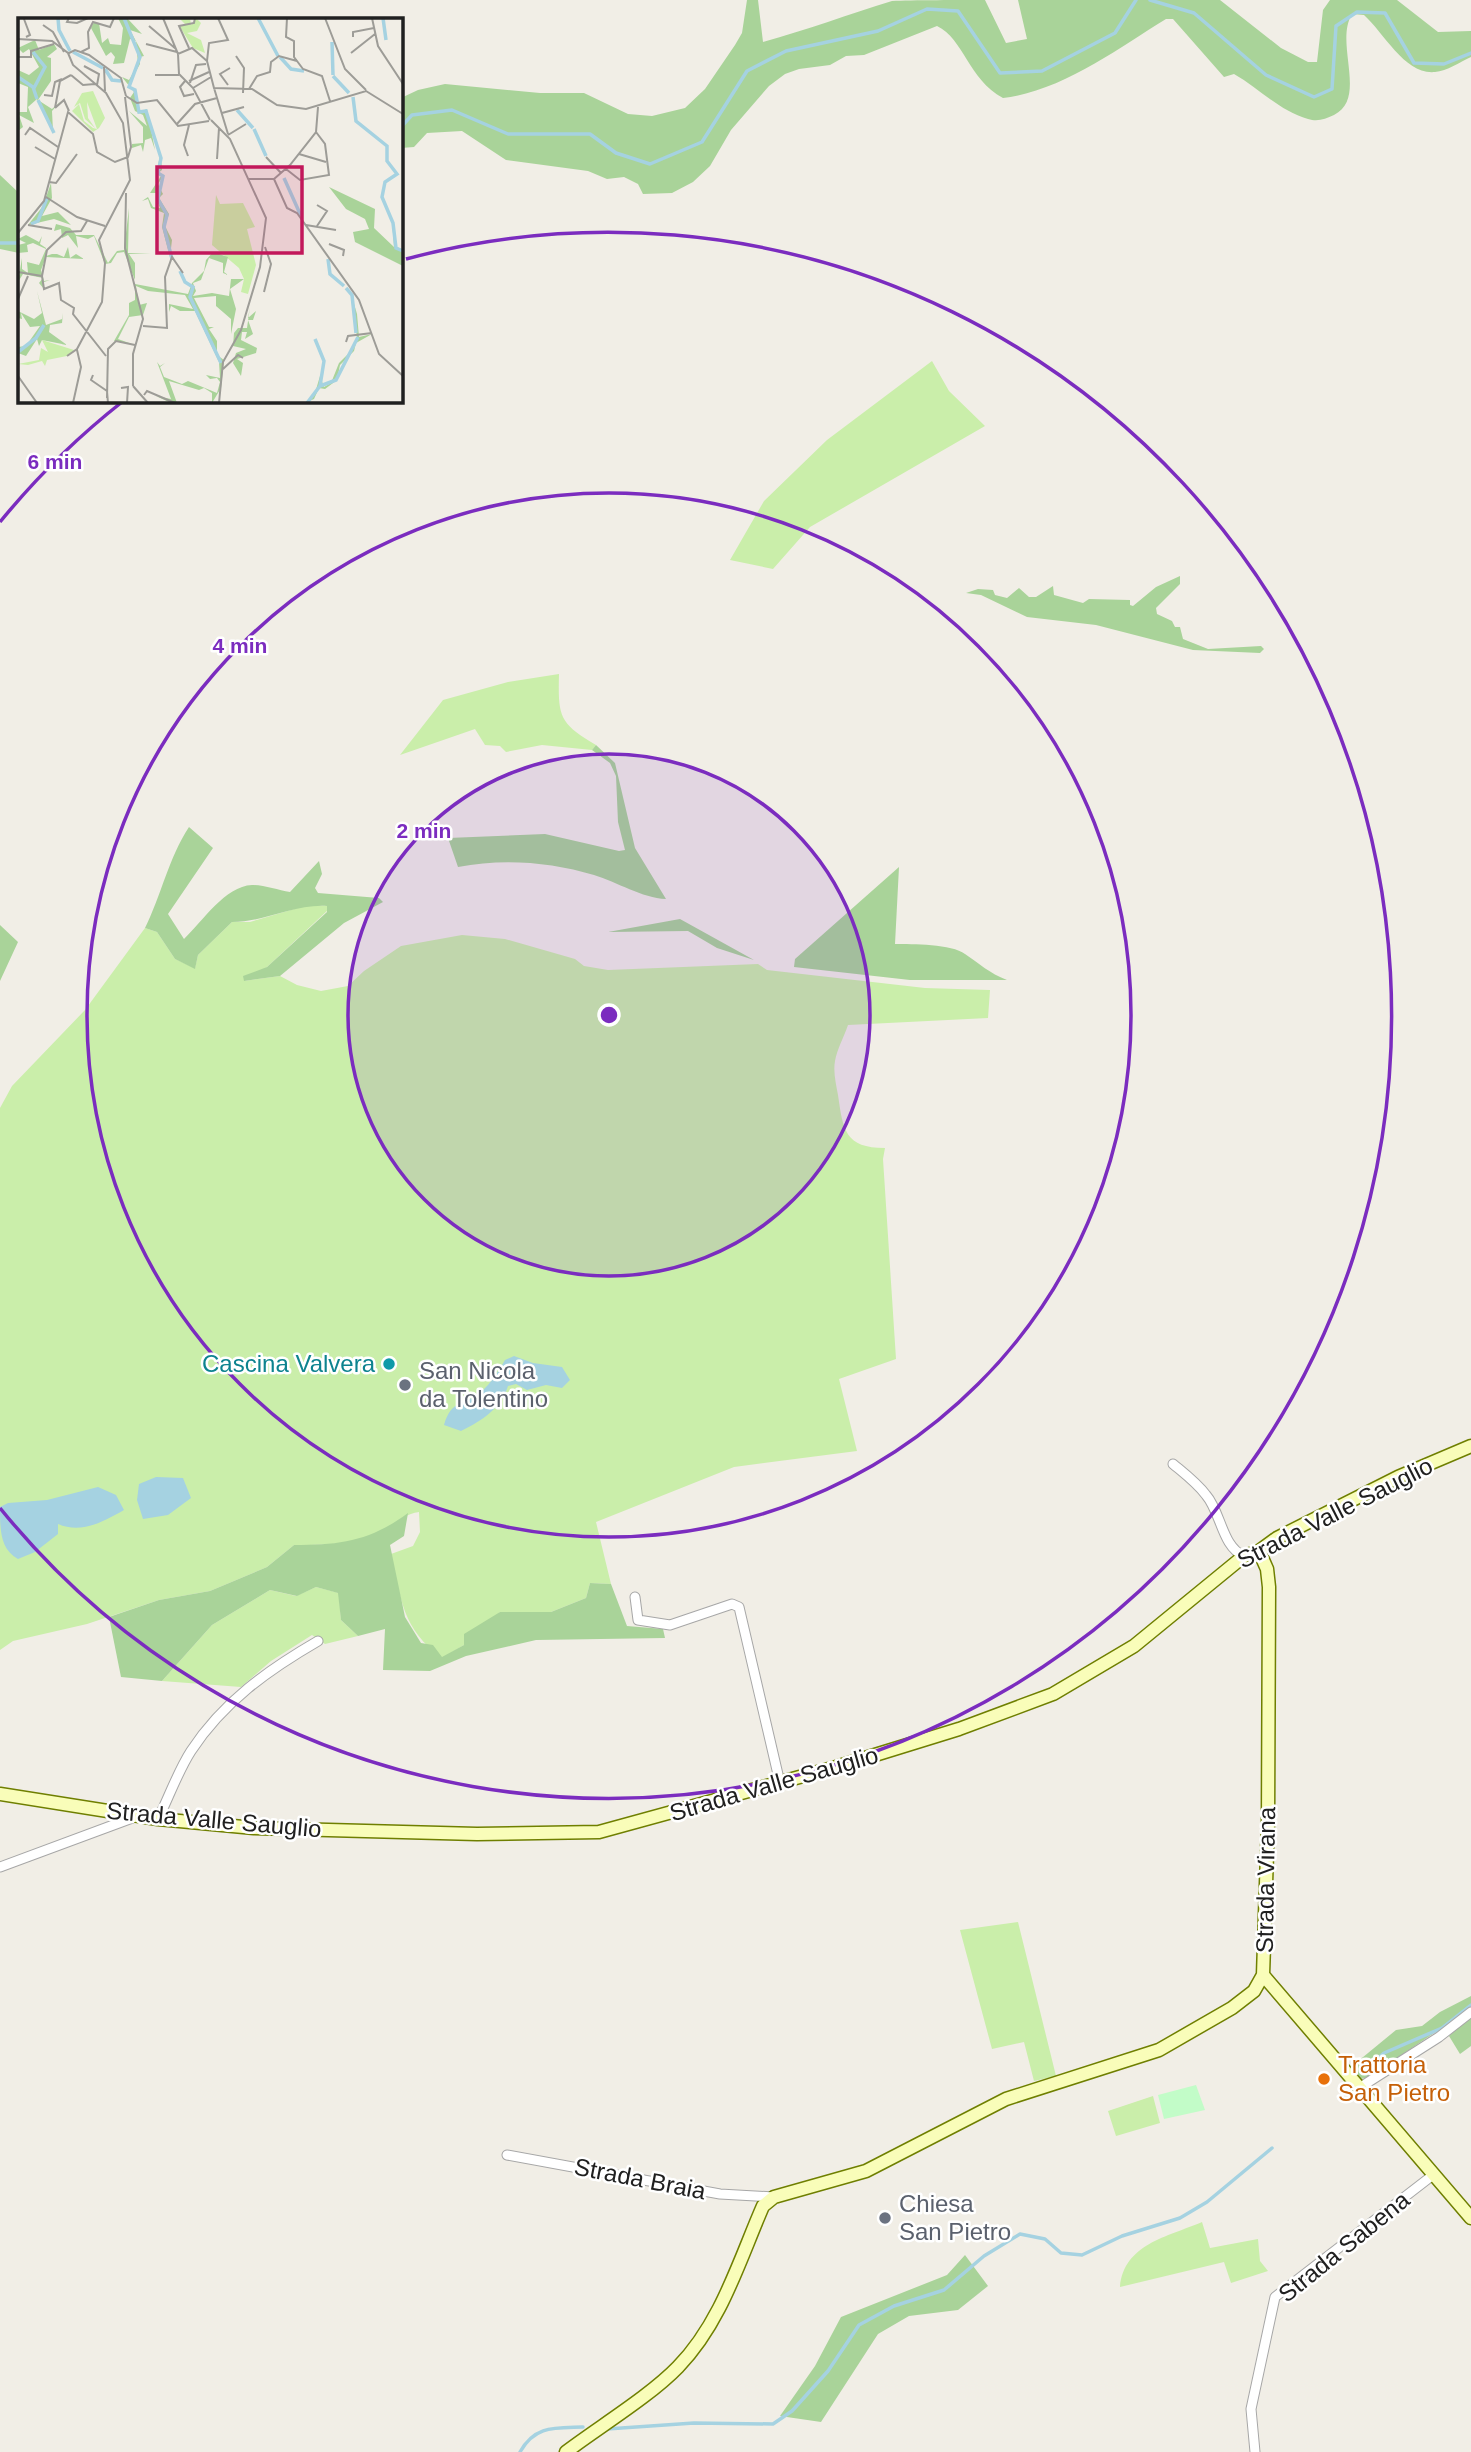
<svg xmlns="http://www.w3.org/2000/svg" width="1471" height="2452" viewBox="0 0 1471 2452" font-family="Helvetica,sans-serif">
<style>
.grass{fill:#caeeaa}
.forest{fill:#a9d399}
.park{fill:#c2fcc8}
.water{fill:#a5d2e1}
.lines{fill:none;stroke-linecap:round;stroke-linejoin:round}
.stream{stroke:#a5d2e1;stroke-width:3.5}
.street-casing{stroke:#a7a7a7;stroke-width:11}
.secondary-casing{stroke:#6f7f00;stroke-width:15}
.street{stroke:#fff;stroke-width:9}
.secondary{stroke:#f9fdb9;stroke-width:12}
.ring{fill:none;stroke:#7b2cbf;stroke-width:3.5}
.culture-dot{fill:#0f9aa8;stroke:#fff;stroke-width:2.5}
.worship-dot{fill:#6b7280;stroke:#fff;stroke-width:2.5}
.food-dot{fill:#e8710a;stroke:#fff;stroke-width:2.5}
.labels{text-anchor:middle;stroke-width:5;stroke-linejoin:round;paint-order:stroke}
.culture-label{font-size:24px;fill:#0d838f;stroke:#fff;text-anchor:end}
.worship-label{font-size:24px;fill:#5b616d;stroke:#fff;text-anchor:start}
.street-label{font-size:24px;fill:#202020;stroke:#fff}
.food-label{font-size:24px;fill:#c56008;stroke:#fff;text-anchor:start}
.inset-river{fill:none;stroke:#a5d2e1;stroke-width:3.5}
.inset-road{fill:none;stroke:#9d9c97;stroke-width:2}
.view{fill:#c2185b;fill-opacity:0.15;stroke:#c2185b;stroke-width:3.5}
.inset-edge{fill:none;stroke:#202020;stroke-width:3.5}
.centre{fill:#7b2cbf;stroke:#fff;stroke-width:3.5}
.ring-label{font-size:21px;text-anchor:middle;font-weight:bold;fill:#7b2cbf;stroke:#fff;stroke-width:5;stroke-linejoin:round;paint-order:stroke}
</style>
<rect width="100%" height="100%" fill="#f1eee6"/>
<!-- grass -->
<path class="grass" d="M 932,361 L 949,391 L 985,426 L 810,527 L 773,569 L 730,560 L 764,501 L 827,440 Z
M 559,674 C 558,717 559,723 596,745 L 592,750 L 542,745 L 506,752 L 500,746 L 485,745 L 475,729 L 400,755 L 443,700 L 508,682 Z
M 308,905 L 327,906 L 327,911 L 267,967 L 244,981 L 280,976 L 297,985 L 321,991 L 348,986 L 364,971 L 401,946 L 462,935 L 505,939 L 575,959 L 584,966 L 608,970 L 758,964 L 767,970 L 925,988 L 990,990 L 988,1018 L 848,1025 C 844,1037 837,1049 835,1061 C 833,1072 836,1084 838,1095 C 843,1130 845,1148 885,1148 L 883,1159 L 896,1359 L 839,1379 L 857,1451 L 734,1467 L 596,1522 L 611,1584 L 590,1583 L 586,1598 L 551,1612 L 500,1612 L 464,1645 L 442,1658 C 402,1629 401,1599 391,1554 L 413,1546 L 420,1532 L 419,1512 C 403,1514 395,1525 381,1532 C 354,1545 323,1545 294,1545 L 267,1567 L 210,1591 L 159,1600 L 87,1624 L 13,1641 L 0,1650 L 0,1108 L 12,1086 L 85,1010 L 145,928 L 157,932 L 175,959 L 195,968 L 198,955 L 232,922 L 250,922 Z
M 316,1587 L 339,1593 L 341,1620 L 358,1636 L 325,1644 L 312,1635 L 271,1661 L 241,1687 L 162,1681 L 212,1625 L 270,1590 L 296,1596 Z
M 1018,1922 L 1056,2076 L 1034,2081 L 1024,2042 L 992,2049 L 960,1930 Z
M 1153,2096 L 1160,2123 L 1116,2136 L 1108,2111 Z
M 1202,2222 L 1210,2248 L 1258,2239 L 1260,2261 L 1268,2271 L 1231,2283 L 1224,2262 L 1120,2287 C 1124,2244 1167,2237 1202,2222 Z"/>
<!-- forest -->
<path class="forest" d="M 747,0 L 758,0 L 763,42 C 807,30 849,14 892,1 C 910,0 963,0 985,0 L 1006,43 L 1027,39 L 1018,0 L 1220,0 L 1281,48 L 1308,62 L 1317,62 L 1323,10 L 1330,0 L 1397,0 L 1438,32 L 1471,31 L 1471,57 C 1460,62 1447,71 1435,72 C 1405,75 1385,34 1364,15 L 1352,14 C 1334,43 1368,98 1334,115 C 1325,119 1318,122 1308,119 C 1279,111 1259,88 1234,74 L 1224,77 L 1173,19 L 1166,19 C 1117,49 1062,91 1003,98 C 968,79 964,39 937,26 L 864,55 L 846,56 L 830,65 L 799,69 L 785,74 L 769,86 L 731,130 L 710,166 L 693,182 L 672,193 L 643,194 L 638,184 L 624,177 L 607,179 L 588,171 L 506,160 L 462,131 L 427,133 L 414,147 L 401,148 L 401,98 L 418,90 L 445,84 L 540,93 L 584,93 L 628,114 L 652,116 L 685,108 L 705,89 L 735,45 L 742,33 Z
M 0,175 L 19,193 L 19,253 L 0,249 Z
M 1180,576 L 1180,584 L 1156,608 L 1157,614 L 1172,621 L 1175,627 L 1180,627 L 1183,639 L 1208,649 L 1261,646 L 1264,649 L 1260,653 L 1193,650 L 1096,625 L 1027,617 L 981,595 L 966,593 L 978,589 L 993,590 L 995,595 L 1007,598 L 1019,588 L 1029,597 L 1036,597 L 1053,586 L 1054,595 L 1083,603 L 1089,599 L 1130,600 L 1130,605 L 1133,606 L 1156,587 Z
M 596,745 L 615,763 L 635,848 L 666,899 C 642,898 617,882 594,875 C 551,862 503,858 458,867 L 448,838 L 545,834 L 619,851 L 625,850 L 618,822 L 616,776 L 610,763 L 592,750 Z
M 189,827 L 213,848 L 168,914 L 184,939 C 202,922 225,886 252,885 C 264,885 278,890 290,892 L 319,861 L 322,874 L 315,888 L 318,893 L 379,898 L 383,902 L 344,923 L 280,976 L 244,981 L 243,976 L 267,967 L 327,912 L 327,906 C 294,904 265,922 232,922 L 198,955 L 195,969 L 175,959 L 157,932 L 145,928 C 161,896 169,857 189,827 Z
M 899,867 L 895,944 C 912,944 952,944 965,954 C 980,964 989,973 1007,980 L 910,980 L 794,967 L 795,959 Z
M 680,919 L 754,960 L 717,948 L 688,931 L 608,932 Z
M 0,925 L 18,942 L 0,981 Z
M 408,1513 L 404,1536 L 390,1545 L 405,1617 L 421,1643 L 433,1645 L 442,1657 L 464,1645 L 464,1634 L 500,1612 L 551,1612 L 586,1598 L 590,1583 L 611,1584 L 627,1626 L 663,1629 L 665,1638 L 536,1640 L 466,1656 L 430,1671 L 383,1670 L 385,1629 L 358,1636 L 341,1620 L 338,1593 L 316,1587 L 297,1596 L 270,1590 L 212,1625 L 162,1681 L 121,1677 L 109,1617 L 159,1600 L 210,1591 L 267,1567 L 294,1545 C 341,1545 370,1541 408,1513 Z
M 1471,1996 L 1471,2008 L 1369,2077 L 1361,2079 L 1351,2067 L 1396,2030 L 1422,2026 L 1440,2012 Z
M 1471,2016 L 1471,2046 L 1460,2054 L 1449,2036 Z
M 965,2255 L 988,2286 L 958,2310 L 909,2316 L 878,2334 L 821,2422 L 780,2416 L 815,2366 L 841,2317 L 947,2275 Z"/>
<!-- park -->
<path class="park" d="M 1196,2085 L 1205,2110 L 1164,2119 L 1158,2095 Z"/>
<!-- water -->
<path class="water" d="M 514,1356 L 533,1363 L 562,1367 L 570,1380 L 562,1388 L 546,1385 L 527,1390 L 516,1384 L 508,1386 C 501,1408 482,1421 461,1431 L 444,1425 C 452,1398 463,1407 481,1392 C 491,1383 498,1372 505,1360 Z
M 156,1477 L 183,1478 L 191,1498 L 168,1515 L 143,1519 L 137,1500 L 139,1484 Z
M 98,1487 L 116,1495 L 124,1510 C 103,1522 81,1534 58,1524 L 58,1534 L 35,1552 L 18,1559 C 0,1549 0,1530 0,1507 L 8,1503 L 47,1500 Z"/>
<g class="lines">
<!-- stream -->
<path class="stream" d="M 1150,0 L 1194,13 L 1266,75 L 1314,97 L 1332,89 L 1336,26 L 1357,12 L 1385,13 L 1414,63 L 1444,64 L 1471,53
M 401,127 L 412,115 L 452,110 L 508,134 L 590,134 L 616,153 L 650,164 L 702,142 L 747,71 L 786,51 L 878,31 L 927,9 L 958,11 L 1000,73 L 1042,71 L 1115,33 L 1136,0
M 0,243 L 19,243
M 1364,2071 L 1384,2053 L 1442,2028 L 1471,2005
M 607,2429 L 694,2423 L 773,2424 L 792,2411 L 828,2371 L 859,2325 L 894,2306 L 944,2290 L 984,2256 L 1020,2234 L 1045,2239 L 1061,2253 L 1082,2255 L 1122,2236 L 1180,2218 L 1207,2202 L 1272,2148
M 520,2452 C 535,2425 555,2428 583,2427"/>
<defs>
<path id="street" d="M 1173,1464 C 1185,1474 1197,1483 1206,1495 C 1221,1512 1222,1547 1244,1556
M 635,1597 L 638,1620 L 670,1625 L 732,1604 L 739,1607 L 780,1783
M 158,1819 C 169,1797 178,1771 191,1751 C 223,1702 268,1670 318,1641
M 0,1867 L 135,1817
M 1359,2088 L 1439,2037 L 1471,2012
M 507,2155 L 720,2194 L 774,2197
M 1255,2452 L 1251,2409 L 1275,2297 L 1433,2175"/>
<path id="secondary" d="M 0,1794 L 158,1819 L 254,1828 L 477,1834 L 599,1832 L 836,1767 L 959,1729 L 1053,1694 L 1134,1646 L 1244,1556 L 1259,1551 L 1277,1538 L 1398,1477 L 1471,1446
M 1263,1975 L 1471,2218
M 566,2452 C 599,2427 650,2396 678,2367 C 721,2323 739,2261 763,2206 L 774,2197 L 866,2171 L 1006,2099 L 1159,2050 L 1232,2008 L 1254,1991 L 1263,1975 L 1268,1823 L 1269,1587 L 1267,1569 L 1259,1551"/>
</defs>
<!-- street casing -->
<use href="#street" class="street-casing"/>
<!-- secondary casing -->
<use href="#secondary" class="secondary-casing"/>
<!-- street -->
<use href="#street" class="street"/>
<!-- secondary -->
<use href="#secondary" class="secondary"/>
</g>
<!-- distance rings -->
<circle cx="609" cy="1015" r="261" fill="#7b2cbf" fill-opacity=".12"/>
<g class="ring">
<circle cx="609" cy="1015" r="261"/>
<circle cx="609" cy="1015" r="522"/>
<path d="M0 522A783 783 0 0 1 122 402M406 259A783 783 0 1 1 0 1508"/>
</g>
<!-- markers -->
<circle class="culture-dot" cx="389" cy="1364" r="7"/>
<g class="worship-dot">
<circle cx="405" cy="1385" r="7"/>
<circle cx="885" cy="2218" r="7"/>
</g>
<circle class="food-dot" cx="1324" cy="2079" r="7"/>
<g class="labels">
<!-- culture labels -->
<g class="culture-label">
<text x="375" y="1372">Cascina Valvera</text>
</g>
<!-- worship labels -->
<g class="worship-label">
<text x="419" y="1379">San Nicola<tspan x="419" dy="28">da Tolentino</tspan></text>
<text x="899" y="2212">Chiesa<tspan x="899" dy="28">San Pietro</tspan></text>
</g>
<!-- street labels -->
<g class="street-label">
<text transform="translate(1335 1513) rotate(-27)" y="8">Strada Valle Sauglio</text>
<text transform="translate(774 1784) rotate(-16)" y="8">Strada Valle Sauglio</text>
<text transform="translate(214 1820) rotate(5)" y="8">Strada Valle Sauglio</text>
<text transform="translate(1266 1880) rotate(-89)" y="8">Strada Virana</text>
<text transform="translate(640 2179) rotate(11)" y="8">Strada Braia</text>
<text transform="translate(1344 2247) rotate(-39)" y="8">Strada Sabena</text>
</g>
<!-- food labels -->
<g class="food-label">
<text x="1338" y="2073">Trattoria<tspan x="1338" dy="28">San Pietro</tspan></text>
</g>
</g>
<!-- overview -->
<g transform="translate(18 18)">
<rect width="385" height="385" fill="#f1eee6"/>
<path d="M 172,0 L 173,7 L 178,0 L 183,5 L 179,13 L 169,15 L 183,22 L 187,35 L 175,30 L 162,9 L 167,6 L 162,1 ZM 75,73 L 87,100 L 81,110 L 75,114 L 54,93 L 61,86 L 66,103 L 75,110 L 79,111 L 69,84 L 70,100 L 77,110 L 67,101 L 62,85 L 56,89 L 64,75 ZM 198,177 L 202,186 L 225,185 L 237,209 L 229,211 L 238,247 L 230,276 L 223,274 L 226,261 L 221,250 L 194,227 ZM 24,322 L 56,332 L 49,338 L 29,342 L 27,348 L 24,343 L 10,347 L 0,346 L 21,342 L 23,330 L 30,334 Z" fill="#caeeaa"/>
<path d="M 100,0 L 109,0 L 124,16 L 112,12 L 126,38 L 122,39 L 122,46 L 112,64 L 112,69 L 118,75 L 122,94 L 129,91 L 137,132 L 133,120 L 127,122 L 125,134 L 123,127 L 114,130 L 114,126 L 125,125 L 125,109 L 111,93 L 129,108 L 125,97 L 117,93 L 112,80 L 116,74 L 104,59 L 111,62 L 120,46 L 118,23 L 112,21 L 106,45 L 95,46 L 97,39 L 93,34 L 88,38 L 73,10 L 76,4 L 81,5 L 84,25 L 90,20 L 92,26 L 103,27 L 105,10 ZM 17,22 L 21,32 L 36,26 L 39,31 L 29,39 L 33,40 L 33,63 L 20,82 L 34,91 L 43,83 L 34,93 L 35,113 L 19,81 L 10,89 L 16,105 L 1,97 L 5,109 L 0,113 L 0,94 L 9,94 L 10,69 L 0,65 L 0,52 L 11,57 L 21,49 L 11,31 L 5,35 L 0,30 ZM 142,138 L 143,140 L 144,152 L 140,155 L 146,157 L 140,166 L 145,176 L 141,180 L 151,196 L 147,208 L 154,222 L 152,239 L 144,209 L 146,195 L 133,190 L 130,181 L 124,183 L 130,179 L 135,189 L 142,190 L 138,179 L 142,175 L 132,175 L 143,158 L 138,156 ZM 33,165 L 34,180 L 24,198 L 40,194 L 53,207 L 36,201 L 10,207 L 25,188 ZM 311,169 L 357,191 L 356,210 L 376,229 L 374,202 L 377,228 L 385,232 L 385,248 L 337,224 L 335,214 L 351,211 L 347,201 L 328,191 ZM 111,190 L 110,235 L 133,236 L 111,236 L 117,245 L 117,262 L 106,234 L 99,235 L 93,245 L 87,246 L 76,218 L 70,221 L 58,218 L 60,230 L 50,217 L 44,220 L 43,211 L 36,213 L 38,206 L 52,210 L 58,217 L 76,217 L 90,245 L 99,233 L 106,232 ZM 8,217 L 21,224 L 24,218 L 22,226 L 28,230 L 28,238 L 34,236 L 39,236 L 46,239 L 50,229 L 52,240 L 58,236 L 66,241 L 28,239 L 23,252 L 26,263 L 32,262 L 26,264 L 26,271 L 21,265 L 25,260 L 5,256 L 0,264 L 4,240 L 4,251 L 10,255 L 9,244 L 21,247 L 28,231 L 15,225 L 9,227 L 10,234 L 0,235 L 0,227 L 8,225 L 0,221 ZM 195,234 L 210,239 L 206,254 L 210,257 L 205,255 L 205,245 L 191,240 L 183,262 L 175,265 L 178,273 L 175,278 L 194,275 L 211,278 L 213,261 L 226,261 L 212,271 L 218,291 L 213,316 L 213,301 L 198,288 L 198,278 L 176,280 L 191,309 L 196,309 L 191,311 L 199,323 L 199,337 L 206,342 L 203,370 L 194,385 L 194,375 L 186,370 L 181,372 L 151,363 L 159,385 L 153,385 L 138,378 L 153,381 L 139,344 L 142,348 L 147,345 L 142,349 L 146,359 L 164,366 L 170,363 L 199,375 L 202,364 L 199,360 L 192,361 L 188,357 L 202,360 L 201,344 L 177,293 L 162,293 L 153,288 L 151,294 L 151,286 L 175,291 L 167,277 L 130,273 L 118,268 L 121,287 L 129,285 L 125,297 L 111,299 L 100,321 L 114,326 L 96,323 L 111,297 L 111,285 L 117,282 L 117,266 L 170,276 L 174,265 L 186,253 L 188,242 ZM 332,272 L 339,296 L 341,319 L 354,316 L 338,325 L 336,333 L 322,347 L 319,362 L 307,371 L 301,370 L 296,381 L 287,385 L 297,375 L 302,358 L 306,369 L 313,365 L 321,345 L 336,330 L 339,319 ZM 19,273 L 28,307 L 44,301 L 45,295 L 44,305 L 32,307 L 31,314 L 49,327 L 24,322 L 21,328 L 19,321 L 8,338 L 0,335 L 0,329 L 8,328 L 22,308 L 12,309 L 3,295 L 4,301 L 0,300 L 0,293 L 16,301 L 24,295 ZM 232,289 L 230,300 L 238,293 L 235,302 L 230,302 L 235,316 L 227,321 L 229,314 L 224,314 L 223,322 L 239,330 L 238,335 L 219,341 L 225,345 L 223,358 L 215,345 L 218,335 L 228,331 L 215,328 L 216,315 L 220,310 L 229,310 Z" fill="#a9d399"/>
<path class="inset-river" d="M 40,0 L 41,12 L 52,33M 106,0 L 122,39 L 111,69 L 117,72 L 121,94 L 128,93 L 143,140 L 140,155 L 145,158 L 140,181 L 149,197 L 146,209 L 154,241M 240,0 L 260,38M 365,0 L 368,22M 314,24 L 315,57M 15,34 L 27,49 L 16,70M 55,34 L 85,50M 262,39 L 273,51 L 286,53M 87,51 L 94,62 L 103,63M 315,58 L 331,75M 0,59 L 15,69 L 19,81M 335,79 L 338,103 L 369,128 L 369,143 L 379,156 L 367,164 L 364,179 L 375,205 L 378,230 L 385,233M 20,82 L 36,115M 219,92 L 235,110M 236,111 L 248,138M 266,160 L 283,198M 13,206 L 20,203 L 29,180M 310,241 L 312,256 L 326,268M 162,253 L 167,264 L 175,269 L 172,279 L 203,345M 328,270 L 334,277 L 338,315M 297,321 L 306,343 L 302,368M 0,334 L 18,320 L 26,307M 289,385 L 302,368 L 318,362 L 340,319"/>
<path class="inset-road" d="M 51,0 L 49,4 L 59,5 L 70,0M 145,0 L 160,36 L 174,30 L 189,43 L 196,70 L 234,71 L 259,87 L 288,91 L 348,73 L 385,96M 269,0 L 268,19 L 276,23 L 276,39 L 285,51 L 304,58 L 312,83M 307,0 L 327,51 L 348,72M 354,0 L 360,28 L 385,66M 6,1 L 12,17 L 8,19M 25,7 L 35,14 L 46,34M 131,8 L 158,31M 335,19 L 335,14 L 356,10M 0,21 L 34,23 L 50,35 L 55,47 L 88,75 L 105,105 L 112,162 L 81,222 L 87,245 L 84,284 L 59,331 L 49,338M 128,26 L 159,34M 171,30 L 161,8 L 176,5 L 177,0M 63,34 L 71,30 L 70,14 L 75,4 L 92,9 L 96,0M 51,35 L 57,32 L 71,37 L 103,60 L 108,78M 333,35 L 357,16M 160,36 L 161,56 L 175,70 L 192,102M 218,38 L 226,50 L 225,75M 0,39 L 13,39 L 13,33 L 36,26M 189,43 L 191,25 L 210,22 L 200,0M 66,48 L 81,56 L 79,67M 86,49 L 87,73M 53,57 L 65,67 L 77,66M 137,57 L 161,57M 167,63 L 162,69 L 166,78 L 176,76M 171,63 L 191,54M 172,65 L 178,47 L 188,46M 210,67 L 202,56 L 212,50M 175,70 L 193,59M 196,70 L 210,116M 231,71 L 239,58 L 252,54 L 253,44 L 261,38 L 279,43M 26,77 L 34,78 L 37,64 L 44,61M 108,78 L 119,85 L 139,82 L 160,108 L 191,103M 37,90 L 42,63 L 53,57M 37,90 L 46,82 L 51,93M 204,95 L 226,89M 193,102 L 212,121 L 248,200 L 242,249 L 223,312 L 205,344 L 201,385M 158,107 L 177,86 L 199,80M 7,117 L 12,110 L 40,129M 210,117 L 228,106M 17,129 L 37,141M 281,136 L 308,144M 170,138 L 166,127 L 171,107M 248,139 L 263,155M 199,141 L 201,110M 268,151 L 282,162 L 311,157 L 307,126 L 298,114M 231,161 L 256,161 L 272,147 L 298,114 L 300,89M 256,161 L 269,190 L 279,195 L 341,282 L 361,336 L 385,358M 31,164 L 38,165 L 59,136M 108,175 L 107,230 L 125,301 L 115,336 L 115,368M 28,179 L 59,199 L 87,208M 299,187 L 309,193 L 299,208M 10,207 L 34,211M 288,207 L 318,212M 0,215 L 26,183 L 50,94 L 75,116 L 79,134 L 97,144 L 110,139 L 113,129 L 107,79M 311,226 L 326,232 L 325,238M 0,254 L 24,258 L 29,232 L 48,214 L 63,213 L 69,203M 24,258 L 26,271 L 41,265 L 43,282 L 56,290 L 55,296 L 88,338M 246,274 L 253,246 L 247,229M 0,281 L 10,258M 125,308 L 149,310 L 147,259 L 154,239 L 165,255M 328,324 L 330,318 L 354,315M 205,351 L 220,337 L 225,340M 75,357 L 73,362 L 89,373 L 90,385M 0,358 L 19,385M 115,368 L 130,385M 103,370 L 110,369 L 109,385M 126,377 L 129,373 L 157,385M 89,380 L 90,331 L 98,323 L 117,327M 55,385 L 63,349 L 59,332"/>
<path class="view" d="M 139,149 L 284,149 L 284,235 L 139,235 Z"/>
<rect width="385" height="385" class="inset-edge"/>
</g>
<circle cx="609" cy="1015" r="10" class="centre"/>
<g class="ring-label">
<text x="55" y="469">6 min</text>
<text x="240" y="653">4 min</text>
<text x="424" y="838">2 min</text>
</g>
</svg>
